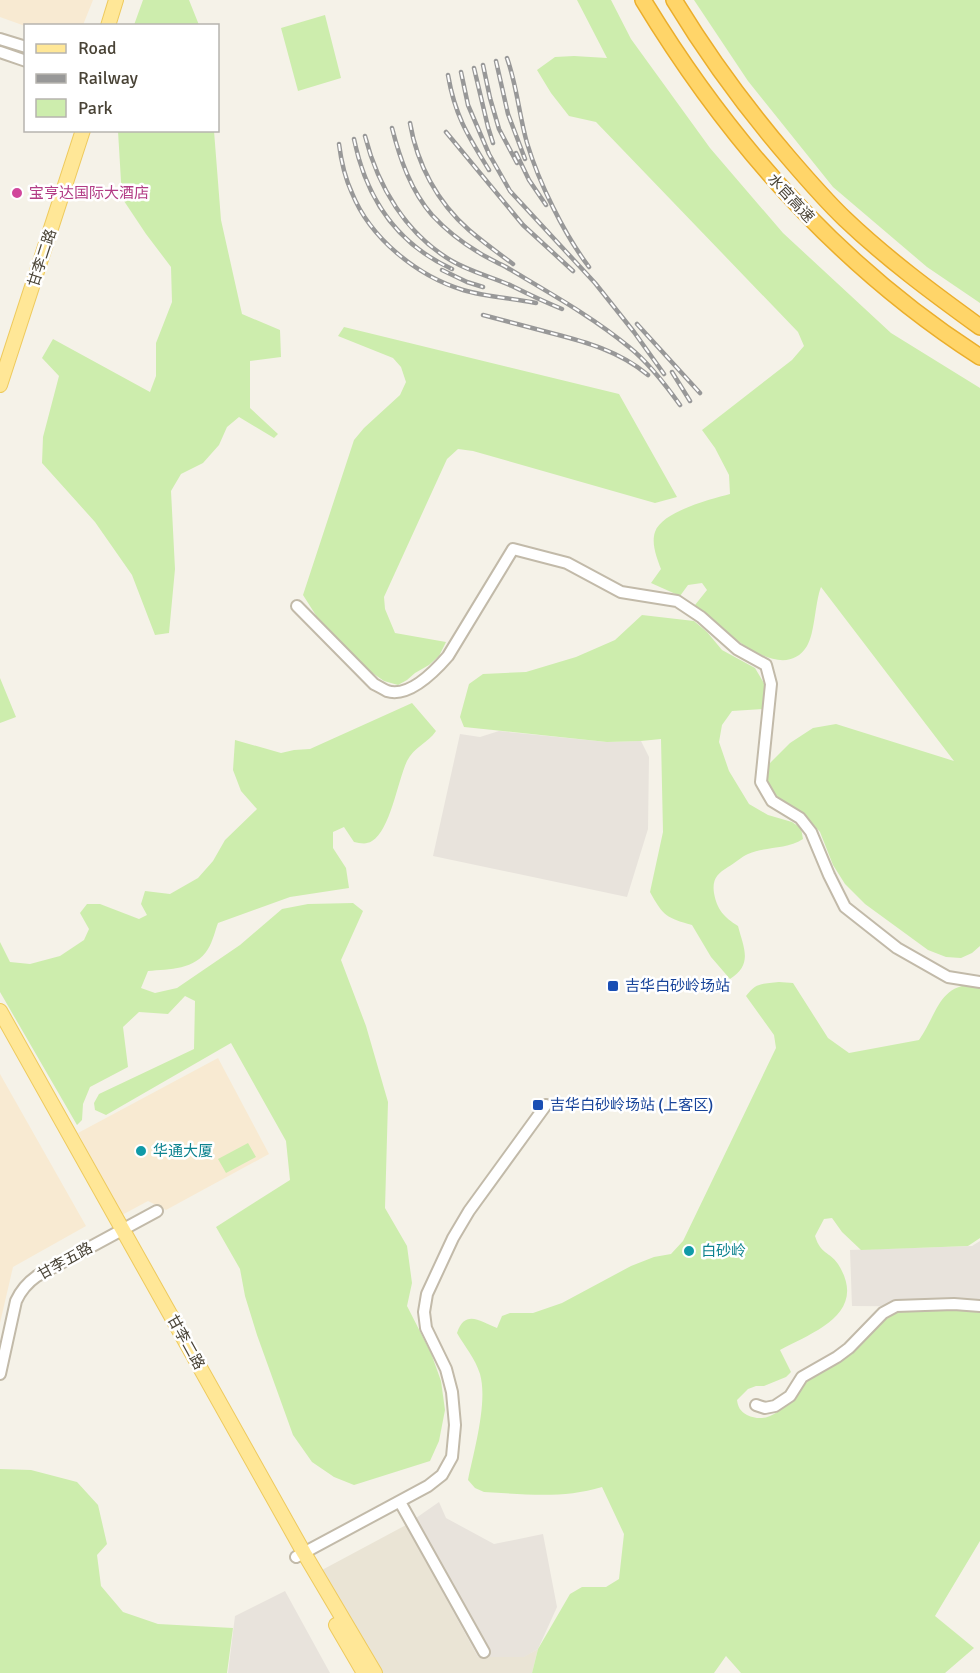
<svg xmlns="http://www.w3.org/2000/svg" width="980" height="1673" viewBox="0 0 980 1673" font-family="Signika,'Noto Sans SC',sans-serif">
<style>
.residential{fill:#eae4d5}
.commercial{fill:#f8ead2}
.industrial{fill:#e8e3dc}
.green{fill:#cdedad}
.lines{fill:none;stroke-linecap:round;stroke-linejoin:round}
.minor-casing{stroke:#c2baa9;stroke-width:14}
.major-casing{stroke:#eeca5d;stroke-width:16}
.highway-casing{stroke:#ebae2c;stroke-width:18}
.minor{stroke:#fff;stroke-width:10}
.major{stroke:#ffe797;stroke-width:14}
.highway{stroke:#ffd569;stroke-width:15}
.rail-casing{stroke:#989898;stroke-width:4.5}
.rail{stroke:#fff;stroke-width:2;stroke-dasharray:7;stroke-linecap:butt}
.hotel-dot{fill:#d1479c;stroke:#fff;stroke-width:2}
.transit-dot{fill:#1a4fb4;stroke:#fff;stroke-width:2}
.culture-dot{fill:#0f9aa8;stroke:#fff;stroke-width:2}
.labels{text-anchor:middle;stroke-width:5;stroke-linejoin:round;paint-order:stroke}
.hotel-label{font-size:15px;fill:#b23c85;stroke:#fff;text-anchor:start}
.street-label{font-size:15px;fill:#494336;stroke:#fff}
.transit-label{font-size:15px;fill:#164399;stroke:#fff;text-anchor:start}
.culture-label{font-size:15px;fill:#0d838f;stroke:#fff;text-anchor:start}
</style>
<rect width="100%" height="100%" fill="#f5f2e8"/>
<!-- residential -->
<path class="residential" d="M 406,1525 L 478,1657 L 523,1657 L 538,1649 L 532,1673 L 381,1673 L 322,1570 Z"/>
<!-- commercial -->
<path class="commercial" d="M 0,0 L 93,0 L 83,25 L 25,26 L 0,17 Z
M 218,1058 L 269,1154 L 166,1210 L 148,1201 L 122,1215 L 78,1133 Z
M 0,1074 L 86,1226 L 13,1267 L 0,1323 Z"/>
<!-- industrial -->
<path class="industrial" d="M 499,731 L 607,742 L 641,741 L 649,757 L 648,829 L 627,897 L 433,856 L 460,734 L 480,737 Z
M 980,1241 L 980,1307 L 852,1306 L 850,1250 L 972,1246 Z
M 439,1502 L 446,1518 L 494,1544 L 543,1534 L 557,1607 L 538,1649 L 524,1657 L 478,1657 L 406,1525 Z
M 285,1591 L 330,1673 L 228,1673 L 235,1616 Z"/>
<!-- green -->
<path class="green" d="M 143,0 L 189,0 L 199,25 L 134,25 Z
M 577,0 L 611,0 L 631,39 L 710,148 L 783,233 L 891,333 L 980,388 L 980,946 L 972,953 L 961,958 L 946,957 L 928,950 L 865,904 L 845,884 L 833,865 L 820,832 L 806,816 L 777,797 L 766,783 L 769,764 L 790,743 L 813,728 L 836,724 L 954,761 L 821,587 C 815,602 815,633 807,646 C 781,688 718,625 695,605 L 707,590 L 702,583 L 688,585 L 680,596 L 651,583 L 661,569 C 657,558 651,544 655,532 C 662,511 712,499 730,494 L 729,475 L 715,448 L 702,430 L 792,360 L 804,346 L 798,332 L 596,122 L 569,116 L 551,93 L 537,70 L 555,57 L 574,56 L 607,58 Z
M 694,0 L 980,0 L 980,303 L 927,267 L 833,187 L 748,81 Z
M 325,15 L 341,78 L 298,91 L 281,28 Z
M 118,131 L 214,131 L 221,220 L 242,314 L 280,330 L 281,357 L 250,361 L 250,408 L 278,434 L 274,438 L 239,417 L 227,427 L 219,445 L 203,463 L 181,474 L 171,491 L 175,569 L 169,633 L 155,635 L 132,575 L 95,522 L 42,463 L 43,437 L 59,376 L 42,358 L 53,339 L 150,392 L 156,376 L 156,343 L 172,302 L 171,267 L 146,234 L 122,198 Z
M 344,327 L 619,394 L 677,497 L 655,503 L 473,451 L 458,449 L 447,459 L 384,597 L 385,609 L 395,633 L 446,642 L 439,656 L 429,665 L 415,673 L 407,680 L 398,685 L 384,681 L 368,670 L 317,617 L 303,595 L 354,440 L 364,428 L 400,395 L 406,382 L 401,367 L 393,358 L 338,336 Z
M 642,615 L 694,621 L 707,632 L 722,650 L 755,668 L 765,685 L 763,709 L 732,711 L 722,725 L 719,742 L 729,771 L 749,804 L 768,815 L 792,822 L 801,828 L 803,839 C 786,850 766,846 748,854 C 741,857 735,863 728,867 C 717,874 712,879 714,893 C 717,910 724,917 738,926 C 744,949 753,964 730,979 L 711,957 L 692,925 C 667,918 663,916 650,892 L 663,832 L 661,739 L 641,741 L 607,742 L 464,727 L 460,717 L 469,684 L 483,674 L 526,672 L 576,657 L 615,640 Z
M 0,678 L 16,717 L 0,723 Z
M 412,703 L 436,731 C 428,743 414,747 407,761 C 398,780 390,831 372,841 C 366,845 360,843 354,842 L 344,827 L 333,832 L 333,848 L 346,868 L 349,888 L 290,897 L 218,923 C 215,931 213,941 208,949 C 195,970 170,969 148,971 L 141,988 L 155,993 L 177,988 L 240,945 L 282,909 L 308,904 L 353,903 L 363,911 L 341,960 L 366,1026 L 388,1102 L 385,1208 L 407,1246 L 412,1283 L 407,1306 L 431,1353 L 441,1381 L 445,1410 L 439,1441 L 430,1461 L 354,1485 L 334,1477 L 312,1462 L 293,1435 L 257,1335 L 245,1296 L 240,1269 L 216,1227 L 290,1180 L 286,1141 L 231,1043 L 106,1115 L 95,1110 L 94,1103 L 99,1094 L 194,1049 L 195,1001 L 185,996 L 168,1014 L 139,1012 L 123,1027 L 128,1067 L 90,1087 L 83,1104 L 82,1120 L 77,1125 L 0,992 L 0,942 L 10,962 L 30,964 L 60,956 L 84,940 L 89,929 L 80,913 L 87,904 L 100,904 L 139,919 L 147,915 L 141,904 L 145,891 L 170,894 L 198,878 L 213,861 L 225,840 L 257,809 L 241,791 L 233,770 L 235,740 L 281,753 L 294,750 L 310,749 Z
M 779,982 L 793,983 L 828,1038 L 849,1053 L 919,1040 C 938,1013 939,981 980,985 L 980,1238 L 968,1246 L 861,1250 L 842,1232 L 832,1218 L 824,1219 L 815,1236 C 821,1255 829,1251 838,1264 C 869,1313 814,1332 780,1350 L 791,1372 L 786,1377 L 764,1386 L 756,1386 L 748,1389 L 737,1400 C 738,1407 740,1411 747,1415 C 777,1429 794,1392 811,1375 L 889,1314 L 899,1310 L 980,1308 L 980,1541 L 935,1616 L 974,1648 L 945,1673 L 741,1673 L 726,1656 L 714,1673 L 532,1673 L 538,1649 L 570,1594 L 582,1587 L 606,1587 L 619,1579 L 624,1534 L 602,1487 C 563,1499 525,1494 484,1492 L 475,1488 L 468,1480 C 474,1451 488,1402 480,1374 C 475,1358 465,1347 457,1333 C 465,1309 480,1321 497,1328 L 502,1316 L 510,1313 L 533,1313 L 562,1303 L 631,1266 L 654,1257 L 671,1254 L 683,1241 L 776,1048 L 774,1035 L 746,996 C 756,982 763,984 779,982 Z
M 248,1143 L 256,1157 L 226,1173 L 218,1159 Z
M 0,1469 L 31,1470 L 77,1482 L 98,1505 L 107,1544 L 97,1555 L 101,1586 L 123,1612 L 158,1624 L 233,1628 L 227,1673 L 0,1673 Z"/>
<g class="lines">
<defs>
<path id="minor" d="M 0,39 L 26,47
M 0,52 L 26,61
M 297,606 L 374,684 C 378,686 383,689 387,691 C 409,698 435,671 448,656 L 513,549 L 567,563 L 621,592 L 677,601 L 701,617 L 737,649 L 766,665 L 771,684 L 761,782 L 772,801 L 800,818 L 811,832 L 829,875 L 845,907 L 897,948 L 948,977 L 980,982
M 0,1374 L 16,1301 C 21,1290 27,1283 37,1276 L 157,1211
M 756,1405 L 765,1408 L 775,1406 L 790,1396 L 802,1377 L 837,1357 L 849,1348 L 883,1313 L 896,1306 L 954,1304 L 980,1306
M 400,1502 L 484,1652
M 296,1557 L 428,1486 L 442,1475 L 452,1457 L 455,1425 L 452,1392 L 446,1369 L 426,1328 L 424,1312 L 427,1294 L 453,1238 L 469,1211 L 546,1105"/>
<path id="major" d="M 108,26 L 116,0
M 0,385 L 83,130
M 0,1011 L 304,1553 L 375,1673
M 336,1625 L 364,1673"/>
<path id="highway" d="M 643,0 C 729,142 840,267 980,357
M 674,0 C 708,56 746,108 789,158 C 807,179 825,200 845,219 C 887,259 933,293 980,327"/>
</defs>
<!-- minor casing -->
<use href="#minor" class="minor-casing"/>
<!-- major casing -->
<use href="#major" class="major-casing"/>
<!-- highway casing -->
<use href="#highway" class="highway-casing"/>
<!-- minor -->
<use href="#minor" class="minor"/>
<!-- major -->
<use href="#major" class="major"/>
<!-- highway -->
<use href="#highway" class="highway"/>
<defs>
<path id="rail" d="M 507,58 C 517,86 519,115 527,143 C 539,183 564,234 589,267
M 496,61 L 508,114 L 525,159
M 483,65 L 490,98 L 499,129 L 517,163
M 474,68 L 488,127 L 493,143
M 461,72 L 468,105 L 489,154 L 510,191 L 595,283 L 634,332 L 664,374
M 448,75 C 455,116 468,136 489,170
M 410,123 C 417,164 437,202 469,230 C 483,242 498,253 513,264
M 392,128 C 400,159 411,191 432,215 C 445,229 461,242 478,252 C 487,258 497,262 506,267 C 546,291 593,317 629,347 C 649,363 665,384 680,405
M 446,132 L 523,225 L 573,271
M 365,136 C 378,187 406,234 452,261 C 471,272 492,277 512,286 C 528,294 545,302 562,309
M 354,139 C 366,198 397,244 452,269
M 339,144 C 341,160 345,178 352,193 C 370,238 417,276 463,290 C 486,297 512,298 536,303
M 516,153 L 529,180 L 546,205
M 442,270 L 467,282 L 483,287
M 483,315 C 506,321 528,327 551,333 C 586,342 619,351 648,375
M 637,324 L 700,393
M 672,372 L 690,401"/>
</defs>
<!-- rail casing -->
<use href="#rail" class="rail-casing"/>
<!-- rail -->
<use href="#rail" class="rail"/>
</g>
<!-- markers -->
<circle class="hotel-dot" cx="17" cy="193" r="6"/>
<g class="transit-dot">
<rect x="607" y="980" width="12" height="12" rx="3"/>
<rect x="532" y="1099" width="12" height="12" rx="3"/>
</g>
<g class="culture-dot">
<circle cx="141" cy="1151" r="6"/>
<circle cx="689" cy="1251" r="6"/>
</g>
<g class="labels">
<!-- hotel labels -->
<g class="hotel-label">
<text x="29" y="198">宝亨达国际大酒店</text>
</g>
<!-- street labels -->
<g class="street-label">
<text transform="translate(791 198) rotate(47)" y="5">水官高速</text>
<text transform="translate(42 258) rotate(-72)" y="5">甘李二路</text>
<text transform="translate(65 1261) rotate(-29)" y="5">甘李五路</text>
<text transform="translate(186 1342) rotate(61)" y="5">甘李二路</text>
</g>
<!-- transit labels -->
<g class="transit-label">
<text x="625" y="991">吉华白砂岭场站</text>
<text x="550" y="1110">吉华白砂岭场站 (上客区)</text>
</g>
<!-- culture labels -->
<g class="culture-label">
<text x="153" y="1156">华通大厦</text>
<text x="701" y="1256">白砂岭</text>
</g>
</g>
<!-- legend -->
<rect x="24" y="24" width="195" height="108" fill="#ffffff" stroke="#b6b4af" stroke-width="1.5"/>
<rect x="36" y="44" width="30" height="9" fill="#ffe797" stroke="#b6b4af" stroke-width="1.5"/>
<text x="78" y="54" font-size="18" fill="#494336">Road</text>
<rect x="36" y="74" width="30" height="9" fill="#989898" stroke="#b6b4af" stroke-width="1.5"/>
<text x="78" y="84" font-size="18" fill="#494336">Railway</text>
<rect x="36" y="99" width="30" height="18" fill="#cdedad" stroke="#b6b4af" stroke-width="1.5"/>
<text x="78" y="114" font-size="18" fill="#494336">Park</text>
</svg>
